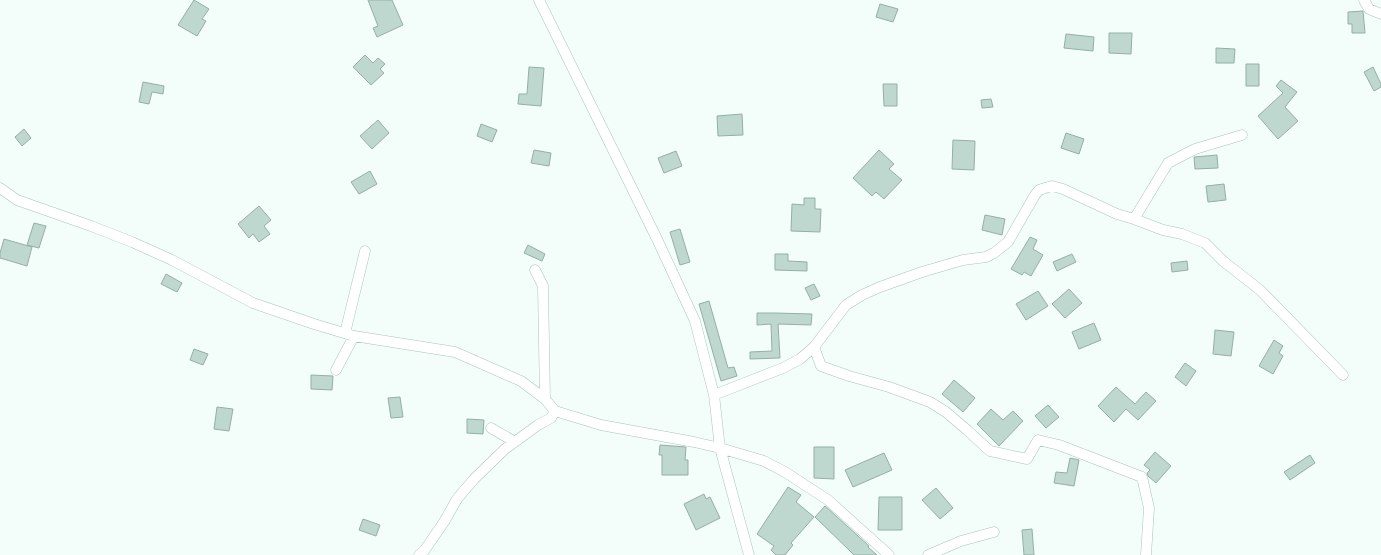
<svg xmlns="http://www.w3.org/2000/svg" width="1381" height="555" viewBox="0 0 1381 555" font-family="Raleway,sans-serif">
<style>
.building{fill:#bed8d0;stroke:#95aea7}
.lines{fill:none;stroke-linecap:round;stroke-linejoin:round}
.minor-casing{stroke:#aac4bc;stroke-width:11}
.minor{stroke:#fff;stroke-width:10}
</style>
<rect width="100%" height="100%" fill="#f3fefa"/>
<!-- building -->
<path class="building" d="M 194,0 L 209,9 L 202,19 L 206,21 L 197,36 L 178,25 Z
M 368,0 L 392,0 L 403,25 L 377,37 L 373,28 L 378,26 Z
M 880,4 L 898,9 L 893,22 L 876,17 Z
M 1363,11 L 1365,33 L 1352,33 L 1352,24 L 1348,24 L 1348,12 Z
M 1109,33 L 1132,33 L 1131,54 L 1109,53 Z
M 1066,34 L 1094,37 L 1093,51 L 1064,48 Z
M 1216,48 L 1235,49 L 1234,63 L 1216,63 Z
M 365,55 L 373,63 L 378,58 L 385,64 L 380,69 L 384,73 L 371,85 L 353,67 Z
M 1246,64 L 1259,64 L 1259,86 L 1246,86 Z
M 529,67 L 544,68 L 541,106 L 518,104 L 519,94 L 527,94 Z
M 1373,67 L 1381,84 L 1381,87 L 1374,91 L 1364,72 Z
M 1281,80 L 1297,92 L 1285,107 L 1298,121 L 1278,139 L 1258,116 L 1283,93 L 1276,86 Z
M 143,82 L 164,86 L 163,94 L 152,92 L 149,104 L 139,102 Z
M 883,84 L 897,84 L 897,106 L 884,106 Z
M 991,99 L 993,107 L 982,108 L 981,100 Z
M 742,114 L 743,135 L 718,136 L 717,116 Z
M 378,120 L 389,133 L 372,149 L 360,136 Z
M 481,124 L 497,130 L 492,142 L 477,136 Z
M 24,129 L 31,138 L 22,146 L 15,137 Z
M 1066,133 L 1084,139 L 1079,154 L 1061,148 Z
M 953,140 L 975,141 L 974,170 L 952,169 Z
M 534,150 L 551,153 L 549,166 L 531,163 Z
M 879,150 L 894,164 L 889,169 L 902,180 L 884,199 L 876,192 L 872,196 L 853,178 Z
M 676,151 L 682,166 L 664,173 L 658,158 Z
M 1217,155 L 1218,168 L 1195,169 L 1194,157 Z
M 370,171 L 377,184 L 359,194 L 351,182 Z
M 1224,184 L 1226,200 L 1208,202 L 1206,186 Z
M 804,198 L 815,198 L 815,209 L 821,209 L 820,232 L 791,231 L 792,204 L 804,205 Z
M 259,206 L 271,220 L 264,226 L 270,234 L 259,242 L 253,234 L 249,238 L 238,224 Z
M 985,215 L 1005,219 L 1002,235 L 982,230 Z
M 34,223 L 46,226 L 39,248 L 27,245 Z
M 680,229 L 690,262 L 680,265 L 670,232 Z
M 1030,237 L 1037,240 L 1033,249 L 1043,255 L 1031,276 L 1024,272 L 1022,275 L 1011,269 Z
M 4,239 L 32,247 L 27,266 L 0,258 L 0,253 Z
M 528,245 L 545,254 L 542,261 L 524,253 Z
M 775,254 L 788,254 L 788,261 L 807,262 L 807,271 L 775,270 Z
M 1072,254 L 1076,262 L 1057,271 L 1053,262 Z
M 1187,261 L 1188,270 L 1172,272 L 1171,263 Z
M 166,274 L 182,283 L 177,292 L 161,284 Z
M 814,284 L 820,296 L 811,300 L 805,288 Z
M 1069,289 L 1082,303 L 1065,318 L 1052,304 Z
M 1038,291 L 1048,306 L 1026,320 L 1016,304 Z
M 709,301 L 728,368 L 734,367 L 737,376 L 721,381 L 699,304 Z
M 757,313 L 775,313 L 812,314 L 811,325 L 778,324 L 780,358 L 750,359 L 750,352 L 772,351 L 771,324 L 757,325 Z
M 1094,323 L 1101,340 L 1079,349 L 1072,332 Z
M 1215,330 L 1234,332 L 1231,356 L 1213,354 Z
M 1274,340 L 1283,346 L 1279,353 L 1283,356 L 1273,374 L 1259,366 Z
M 194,349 L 208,354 L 203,365 L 190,360 Z
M 1185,363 L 1196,371 L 1186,386 L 1175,377 Z
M 311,375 L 333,376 L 332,390 L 311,389 Z
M 954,380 L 975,398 L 963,412 L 942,394 Z
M 1116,387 L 1135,404 L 1146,392 L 1156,401 L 1138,420 L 1126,409 L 1114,422 L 1098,406 Z
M 400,397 L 403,417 L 391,418 L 388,398 Z
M 1048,405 L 1059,417 L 1046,428 L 1035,416 Z
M 217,407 L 233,409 L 229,431 L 214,429 Z
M 991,409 L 1003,420 L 1013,411 L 1023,421 L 999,446 L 977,424 Z
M 467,419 L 484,420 L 483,434 L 467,433 Z
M 660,445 L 686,447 L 685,460 L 688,460 L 688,475 L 662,475 L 662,455 L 659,455 Z
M 814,447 L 834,447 L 834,479 L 814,478 Z
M 1155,452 L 1171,466 L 1156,483 L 1148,476 L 1147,473 L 1150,470 L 1144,465 Z
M 884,453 L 892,470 L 853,487 L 845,470 Z
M 1310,455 L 1315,463 L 1290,480 L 1284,472 Z
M 1070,458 L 1079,460 L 1074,486 L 1054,483 L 1056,472 L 1067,473 Z
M 788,487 L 801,495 L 796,502 L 814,517 L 791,543 L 793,545 L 785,555 L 776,555 L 771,550 L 774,546 L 757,534 Z
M 936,488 L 953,508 L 940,519 L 922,500 Z
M 704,494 L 706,499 L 710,497 L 720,518 L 696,530 L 684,504 Z
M 879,497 L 902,497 L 902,530 L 878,530 Z
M 825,506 L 869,546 L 868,547 L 877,555 L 854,555 L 849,550 L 815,517 Z
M 363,519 L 380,525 L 376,536 L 359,530 Z
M 1032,529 L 1034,555 L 1024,555 L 1022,530 Z"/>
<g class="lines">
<defs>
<path id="minor" d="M 539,0 L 657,239 L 695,321 L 714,395 L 720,448 L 749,555
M 1364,0 L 1369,9 L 1381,14
M 0,188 L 17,200 L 91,226 L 132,242 L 172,260 L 253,303 L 314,324 L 354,336 L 455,352 L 521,381 L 545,399 L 555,411
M 1134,219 L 1168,163 L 1195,149 L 1242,135
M 535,270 L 543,286 L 545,399
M 345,333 L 365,251
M 814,347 L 821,366 L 849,376 L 889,387 L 930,402 L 946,412 L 967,430 L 990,451 L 1027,459 L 1038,440 L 1059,445 L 1142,477 L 1149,508 L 1146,555
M 336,370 L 354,336
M 714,395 L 783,368 L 800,359 L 814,347 L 846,305 L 862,295 L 880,287 L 922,272 L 963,260 L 986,257 L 994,253 L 1008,242 L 1035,195 L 1039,190 L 1045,188 L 1052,186 L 1063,189 L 1117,214 L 1134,219 L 1163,230 L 1182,234 L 1205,243 L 1223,261 L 1260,290 L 1343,375
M 491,428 L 515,442
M 419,555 L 424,551 L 444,522 L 457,499 L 474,479 L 505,449 L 538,425 L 551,418 L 555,411 L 601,425 L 694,442 L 720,448 L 764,461 L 785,472 L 828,500 L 889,555
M 928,555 L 961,541 L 994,532"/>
</defs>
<!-- minor casing -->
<use href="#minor" class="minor-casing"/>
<!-- minor -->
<use href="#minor" class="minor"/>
</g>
</svg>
